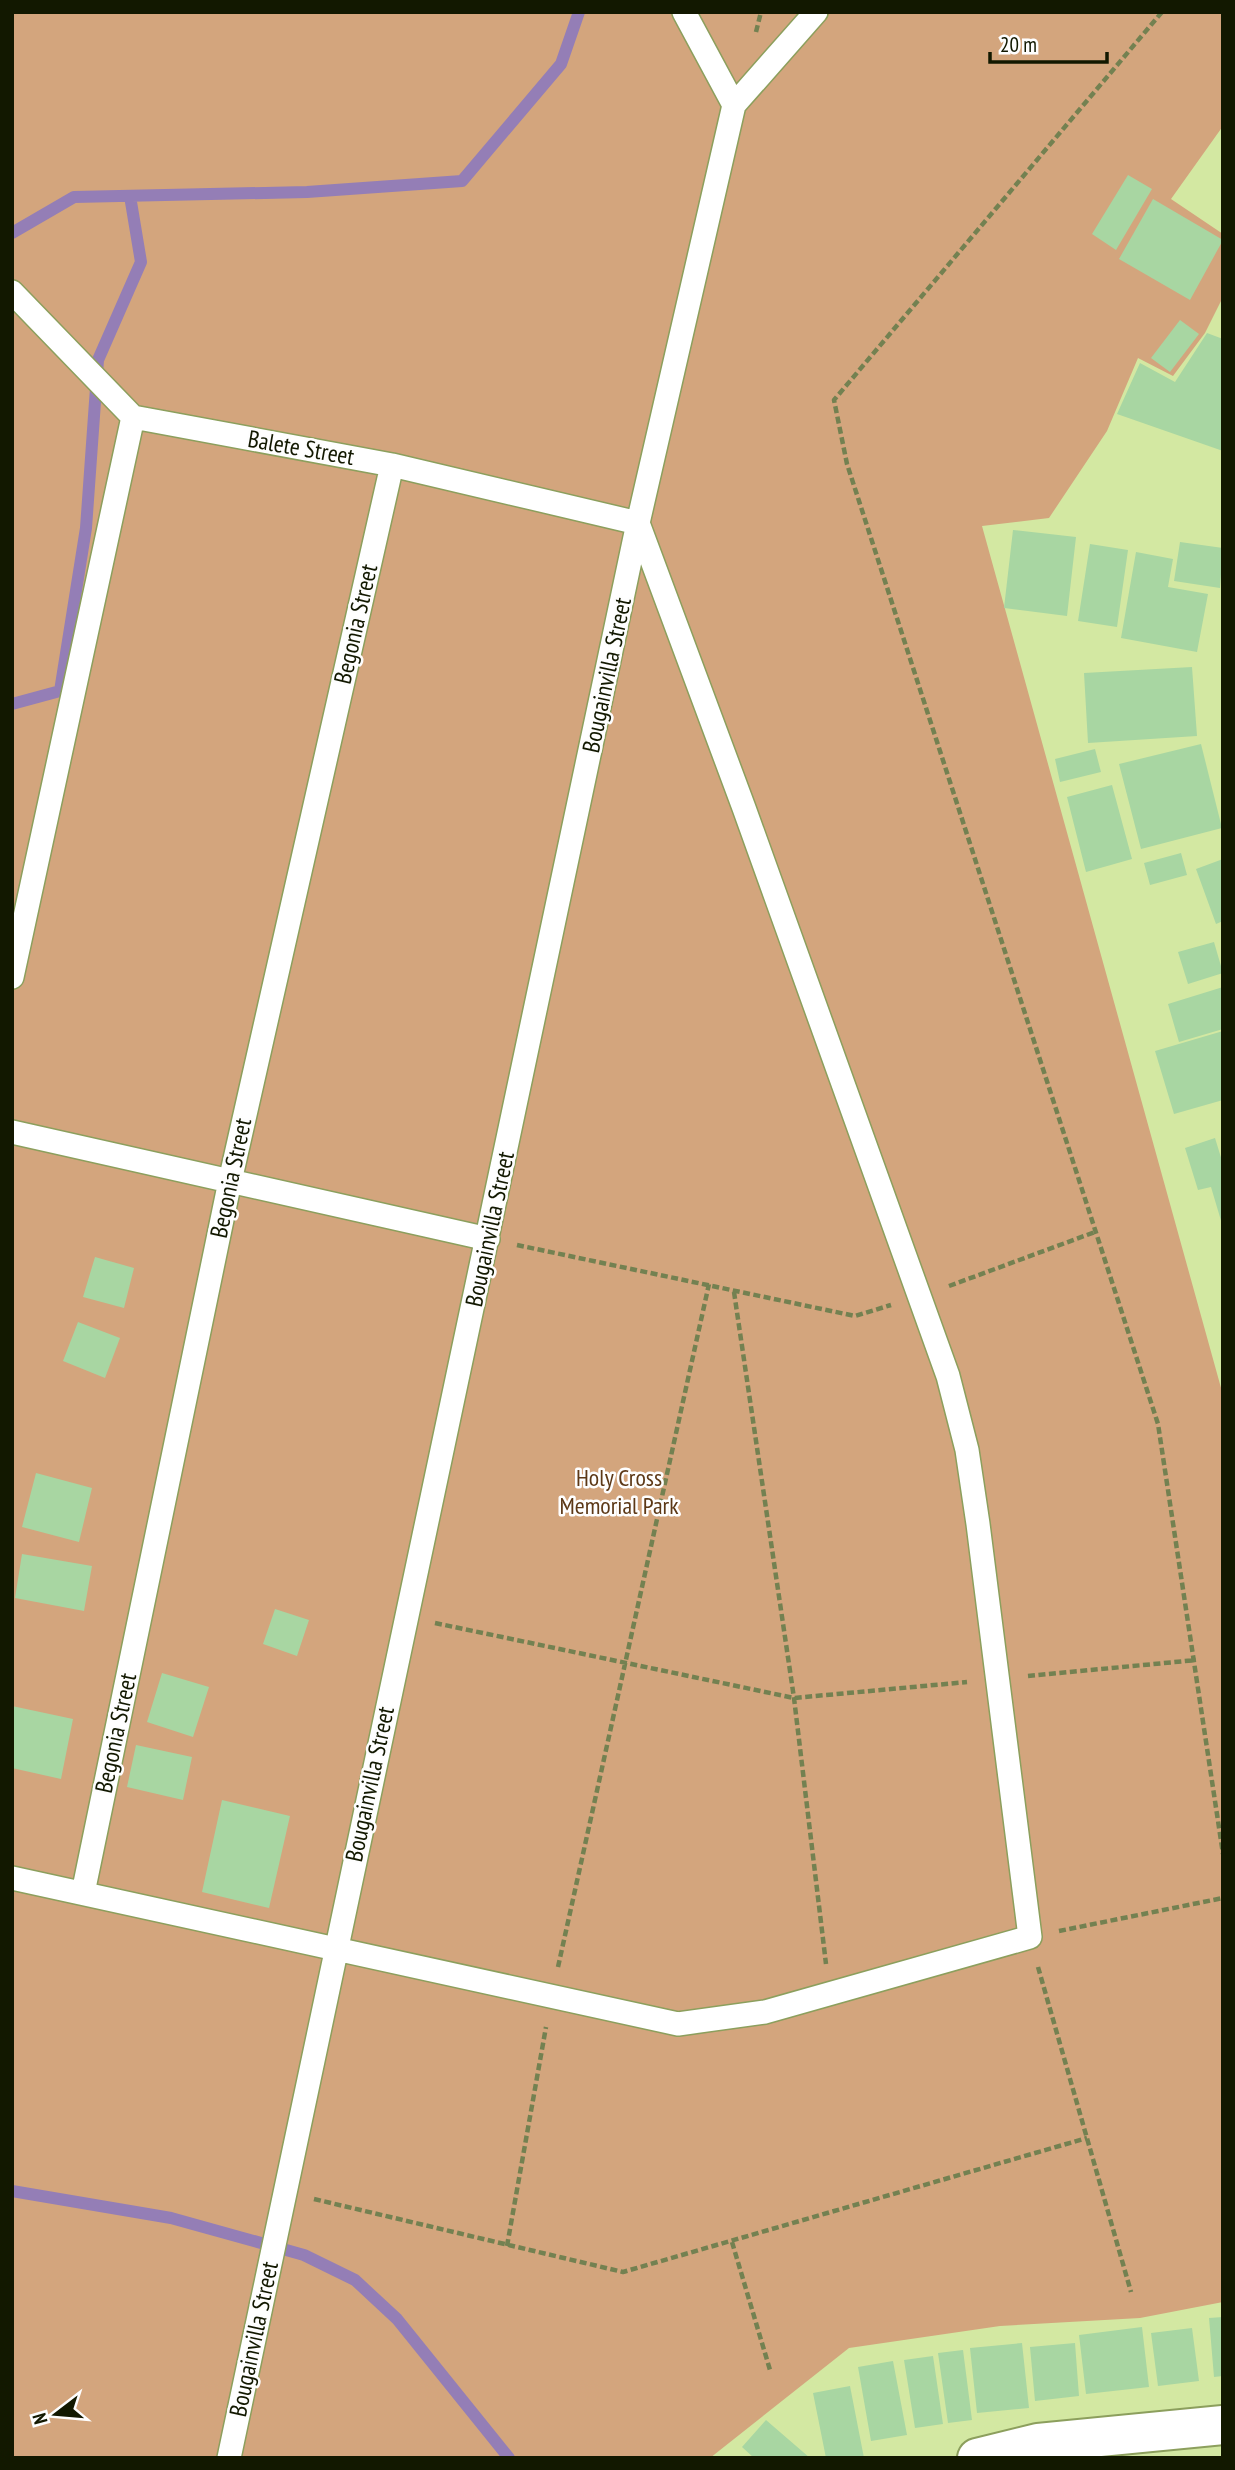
<svg xmlns="http://www.w3.org/2000/svg" width="1235" height="2470" viewBox="0 0 1235 2470" font-family="'PT Sans Narrow',sans-serif">
<style>
.green{fill:#d3a57d}
.lines{fill:none;stroke-linecap:round;stroke-linejoin:round}
.stream{stroke:#947eb6;stroke-width:12}
.building{fill:#a8d6a2}
.service-casing{stroke:#8c9f5d;stroke-width:26}
.minor-casing{stroke:#8c9f5d;stroke-width:42}
.path{stroke:#738151;stroke-width:4.5;stroke-dasharray:7 3.5;stroke-linecap:butt}
.service{stroke:#fff;stroke-width:23}
.minor{stroke:#fff;stroke-width:38}
.labels{text-anchor:middle;stroke-width:5;stroke-linejoin:round;paint-order:stroke}
.street-label{font-size:24px;fill:#121800;stroke:#fefefe}
.park-label{font-size:24px;fill:#5c3816;stroke:#fefefe}
</style>
<rect width="100%" height="100%" fill="#d3e8a2"/>
<!-- green -->
<path class="green" d="M 12,12 L 1223,12 L 1223,126 L 1171,199 L 1223,234 L 1223,297 L 1205,333 L 1173,376 L 1138,358 L 1107,431 L 1049,518 L 982,526 L 1223,1395 L 1223,2302 L 1140,2318 L 1000,2326 L 849,2348 L 710,2458 L 12,2458 Z"/>
<g class="lines">
<!-- stream -->
<path class="stream" d="M 12,233 L 74,197 L 307,192 L 462,181 L 561,64 L 579,12
M 12,704 L 60,691 L 86,528 L 98,360 L 141,262 L 130,196
M 12,2191 L 171,2218 L 304,2255 L 355,2280 L 397,2319 L 509,2458"/>
</g>
<!-- building -->
<path class="building" d="M 1128,175 L 1152,189 L 1116,250 L 1092,234 Z
M 1153,199 L 1223,240 L 1190,300 L 1119,259 Z
M 1180,320 L 1199,334 L 1170,372 L 1151,358 Z
M 1207,333 L 1223,339 L 1223,451 L 1117,414 L 1140,363 L 1175,382 Z
M 1013,530 L 1076,537 L 1067,616 L 1004,608 Z
M 1180,542 L 1223,548 L 1220,588 L 1174,581 Z
M 1090,544 L 1128,550 L 1117,627 L 1078,621 Z
M 1136,552 L 1173,559 L 1168,587 L 1208,594 L 1197,652 L 1121,638 Z
M 1192,667 L 1197,736 L 1088,743 L 1084,673 Z
M 1201,744 L 1222,828 L 1141,849 L 1119,764 Z
M 1095,749 L 1101,772 L 1060,782 L 1055,759 Z
M 1112,785 L 1132,859 L 1086,872 L 1067,797 Z
M 1181,853 L 1187,875 L 1150,885 L 1144,863 Z
M 1223,859 L 1223,921 L 1216,924 L 1196,869 Z
M 1214,942 L 1223,973 L 1188,984 L 1178,952 Z
M 1223,987 L 1223,1029 L 1179,1042 L 1168,1004 Z
M 1223,1031 L 1223,1100 L 1174,1114 L 1155,1051 Z
M 1215,1138 L 1223,1164 L 1222,1224 L 1211,1187 L 1198,1190 L 1185,1148 Z
M 95,1257 L 134,1268 L 124,1308 L 83,1297 Z
M 78,1322 L 120,1338 L 105,1378 L 63,1361 Z
M 36,1473 L 92,1488 L 79,1542 L 22,1527 Z
M 22,1554 L 92,1566 L 84,1611 L 15,1598 Z
M 275,1609 L 309,1620 L 297,1656 L 263,1644 Z
M 162,1673 L 209,1687 L 193,1737 L 147,1722 Z
M 12,1706 L 73,1719 L 61,1779 L 12,1768 Z
M 136,1745 L 192,1757 L 183,1800 L 127,1787 Z
M 222,1800 L 290,1816 L 269,1908 L 202,1892 Z
M 1223,2317 L 1223,2376 L 1214,2377 L 1209,2318 Z
M 1142,2327 L 1149,2387 L 1086,2394 L 1079,2335 Z
M 1192,2328 L 1199,2381 L 1158,2386 L 1151,2333 Z
M 1022,2343 L 1029,2408 L 977,2413 L 970,2348 Z
M 1075,2343 L 1079,2396 L 1035,2401 L 1030,2347 Z
M 963,2350 L 972,2420 L 948,2423 L 938,2353 Z
M 933,2356 L 943,2424 L 915,2428 L 904,2360 Z
M 893,2361 L 907,2435 L 871,2441 L 858,2367 Z
M 850,2386 L 864,2458 L 826,2458 L 813,2393 Z
M 766,2420 L 810,2458 L 754,2458 L 742,2447 Z"/>
<g class="lines">
<defs>
<path id="service" d="M 734,105 L 816,12
M 12,292 L 133,417 L 392,465 L 638,523 L 744,808 L 948,1376 L 967,1450 L 978,1524 L 1030,1937 L 765,2012 L 678,2024 L 12,1878
M 12,977 L 133,417
M 12,1132 L 488,1239
M 83,1893 L 230,1181 L 392,465
M 229,2458 L 638,523 L 734,105 L 684,12"/>
<path id="minor" d="M 977,2458 L 1038,2443 L 1223,2425"/>
</defs>
<!-- service casing -->
<use href="#service" class="service-casing"/>
<!-- minor casing -->
<use href="#minor" class="minor-casing"/>
<!-- path -->
<path class="path" d="M 1162,12 L 834,400 L 847,464 L 1158,1424 L 1223,1854
M 756,32 L 761,12
M 517,1245 L 855,1316 L 891,1305
M 949,1286 L 1095,1232
M 734,1292 L 794,1698 L 826,1964
M 435,1623 L 794,1698 L 967,1682
M 1028,1676 L 1196,1660
M 1059,1931 L 1223,1898
M 558,1967 L 709,1284
M 1038,1967 L 1131,2292
M 314,2199 L 623,2272 L 1087,2138
M 732,2242 L 770,2370
M 507,2246 L 546,2027"/>
<!-- service -->
<use href="#service" class="service"/>
<!-- minor -->
<use href="#minor" class="minor"/>
</g>
<g class="labels">
<!-- street labels -->
<g class="street-label">
<text transform="translate(301 448) rotate(10)" y="8">Balete Street</text>
<text transform="translate(356 624) rotate(-77)" y="8">Begonia Street</text>
<text transform="translate(607 675) rotate(-78)" y="8">Bougainvilla Street</text>
<text transform="translate(231 1178) rotate(-78)" y="8">Begonia Street</text>
<text transform="translate(490 1229) rotate(-78)" y="8">Bougainvilla Street</text>
<text transform="translate(116 1733) rotate(-78)" y="8">Begonia Street</text>
<text transform="translate(370 1784) rotate(-78)" y="8">Bougainvilla Street</text>
<text transform="translate(254 2339) rotate(-78)" y="8">Bougainvilla Street</text>
</g>
<!-- park labels -->
<g class="park-label">
<text x="619" y="1486">Holy Cross<tspan x="619" dy="28">Memorial Park</tspan></text>
</g>
</g>
<!-- border -->
<rect width="1235" height="2470" fill="none" stroke="#121800" stroke-width="28"/>
<!-- north arrow -->
<g transform="translate(56 2414) rotate(254)" stroke="#fefefe" stroke-width="5" paint-order="stroke">
<path d="M0-5L12 26L0 18L-12 26Z" fill="#121800"/>
<text y="-10" font-size="19" font-weight="bold" text-anchor="middle" fill="#121800">N</text>
</g>
<!-- scale -->
<path d="M990 52v10h117v-10" fill="none" stroke="#121800" stroke-width="3.5"/>
<text x="1000" y="52" font-size="21" fill="#121800" stroke="#fefefe" stroke-width="5" paint-order="stroke">20 m</text>
</svg>
